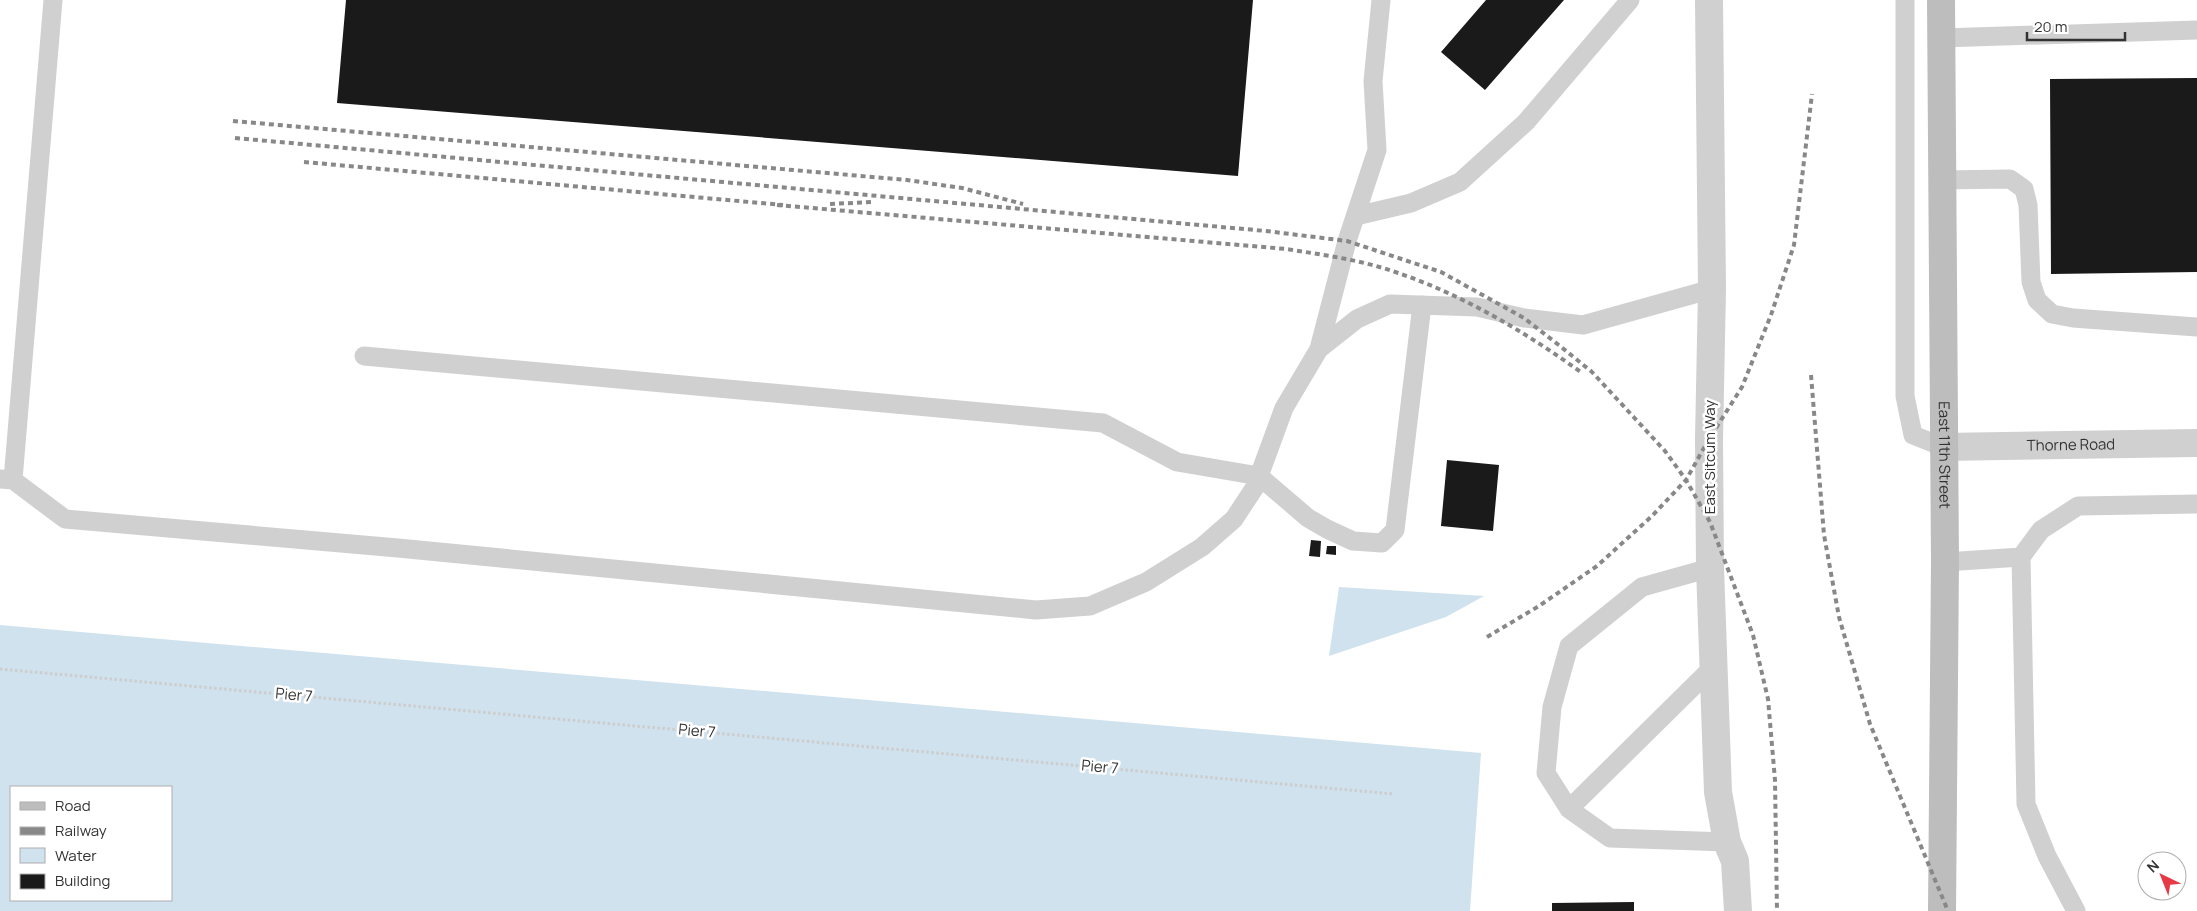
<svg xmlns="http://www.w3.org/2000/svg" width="2197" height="911" viewBox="0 0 2197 911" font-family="Manrope,sans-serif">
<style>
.water{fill:#cfe2ee;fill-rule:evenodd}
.building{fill:#1a1a1a}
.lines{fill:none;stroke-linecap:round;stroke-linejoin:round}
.path{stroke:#cdcdcd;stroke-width:3;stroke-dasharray:2.5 2.5;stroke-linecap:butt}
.lane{stroke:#d0d0d0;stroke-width:19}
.street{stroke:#d0d0d0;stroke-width:28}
.secondary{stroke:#bdbdbd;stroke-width:28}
.rail{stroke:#888;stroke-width:4;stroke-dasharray:5 4;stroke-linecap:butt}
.labels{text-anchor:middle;stroke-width:5;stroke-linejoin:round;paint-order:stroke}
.street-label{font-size:15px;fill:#333;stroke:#fff}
</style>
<rect width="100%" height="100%" fill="#fff"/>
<!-- water -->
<path class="water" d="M 1339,587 L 1484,596 L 1446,617 L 1329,656 Z
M 0,625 L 1481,753 L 1470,911 L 0,911 ZM 11,787 L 171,787 L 171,900 L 11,900 Z"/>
<!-- building -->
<path class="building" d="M 346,0 L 1253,0 L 1238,176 L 337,103 Z
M 1486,0 L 1564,0 L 1485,90 L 1441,52 Z
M 2197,78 L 2197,272 L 2051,274 L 2050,79 Z
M 1447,460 L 1499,465 L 1493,531 L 1441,526 Z
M 1311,540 L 1321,541 L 1320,557 L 1309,556 Z
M 1327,546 L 1336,546 L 1336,555 L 1326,554 Z
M 1634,902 L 1634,911 L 1552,911 L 1552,903 Z"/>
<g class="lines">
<!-- path -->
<path class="path" d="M 0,669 L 1394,794"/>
<!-- lane -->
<path class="lane" d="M 1905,0 L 1905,396 L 1913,435 L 1943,447
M 1941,38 L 2197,30
M 1941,180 L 2010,179 L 2024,189 L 2028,205 L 2031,282 L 2037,300 L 2052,314 L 2073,318 L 2197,327
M 1356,216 L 1411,203 L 1460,182 L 1526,122 L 1630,0
M 1319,349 L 1347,241 L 1377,150 L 1373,81 L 1381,0
M 364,356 L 1103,423 L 1177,462 L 1259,476 L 1308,518 L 1327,529 L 1353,541 L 1382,543 L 1395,530 L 1422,305
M 0,479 L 13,480 L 65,519 L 398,548 L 1036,610 L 1090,606 L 1146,582 L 1202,547 L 1234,519 L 1255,487 L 1284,408 L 1319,349 L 1357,319 L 1390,304 L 1477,307 L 1524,318 L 1583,325 L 1712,289
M 13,480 L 53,0
M 2021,557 L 2041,530 L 2078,506 L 2197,504
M 1945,562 L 2021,557 L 2026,804 L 2047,856 L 2076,911
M 1710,568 L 1642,587 L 1569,646 L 1552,707 L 1546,773 L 1569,809 L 1610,838 L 1727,842
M 1569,809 L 1714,666"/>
<!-- street -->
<g class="street">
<path d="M 1709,0 L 1712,289 L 1709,439 L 1710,568 L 1718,792 L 1727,842 L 1735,861 L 1738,911"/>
<path id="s1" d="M 1943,447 L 2197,443"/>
</g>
<!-- secondary -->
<path class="secondary" id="s2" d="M 1941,0 L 1945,562 L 1942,911"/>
<!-- rail -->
<path class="rail" d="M 233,121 L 907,180 L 962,188 L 1023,204
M 235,138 L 1266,231 L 1347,241 L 1441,272 L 1524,318 L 1560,346 L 1592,372 L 1665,451 L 1686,480 L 1710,522 L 1753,635 L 1768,699 L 1775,780 L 1777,911
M 304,162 L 783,205
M 830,204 L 873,202
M 777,205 L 1286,249 C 1324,255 1362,260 1398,273 C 1463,295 1527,333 1582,373
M 1811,375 L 1824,535 L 1839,617 L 1870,724 L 1948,911
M 1487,637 L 1539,606 L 1597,566 L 1652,516 L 1686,480 L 1709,439 L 1742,387 L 1771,315 L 1794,245 L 1812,94"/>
</g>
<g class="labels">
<!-- street labels -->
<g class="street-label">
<text dy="5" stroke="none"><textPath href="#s1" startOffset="128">Thorne Road</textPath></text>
<text dy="5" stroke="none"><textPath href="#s2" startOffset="455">East 11th Street</textPath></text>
<text transform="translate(1710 457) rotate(-90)" y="5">East Sitcum Way</text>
<text transform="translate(294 695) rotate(5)" y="5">Pier 7</text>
<text transform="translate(697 731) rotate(5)" y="5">Pier 7</text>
<text transform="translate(1100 767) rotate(5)" y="5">Pier 7</text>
</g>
</g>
<!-- legend -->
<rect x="10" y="786" width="162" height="115" fill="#ffffff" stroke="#adadad"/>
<rect x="20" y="802" width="25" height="8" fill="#bdbdbd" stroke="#adadad"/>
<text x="55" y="811" font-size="15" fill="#333333">Road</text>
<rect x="20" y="827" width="25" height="8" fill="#888888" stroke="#adadad"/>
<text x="55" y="836" font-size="15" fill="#333333">Railway</text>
<rect x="20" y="848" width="25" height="15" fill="#cfe2ee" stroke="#adadad"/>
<text x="55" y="861" font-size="15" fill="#333333">Water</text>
<rect x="20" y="874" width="25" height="15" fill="#1a1a1a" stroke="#adadad"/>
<text x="55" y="886" font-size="15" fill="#333333">Building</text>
<!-- north arrow -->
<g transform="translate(2162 876) rotate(317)"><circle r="24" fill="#ffffff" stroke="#adadad"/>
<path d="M0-4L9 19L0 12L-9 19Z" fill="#e63946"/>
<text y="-8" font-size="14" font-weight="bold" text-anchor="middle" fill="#333333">N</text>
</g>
<!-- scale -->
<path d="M2027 32v8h98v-8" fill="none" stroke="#333333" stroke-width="2.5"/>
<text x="2034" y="32" font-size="15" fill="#333333" stroke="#ffffff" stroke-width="4" paint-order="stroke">20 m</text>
</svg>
